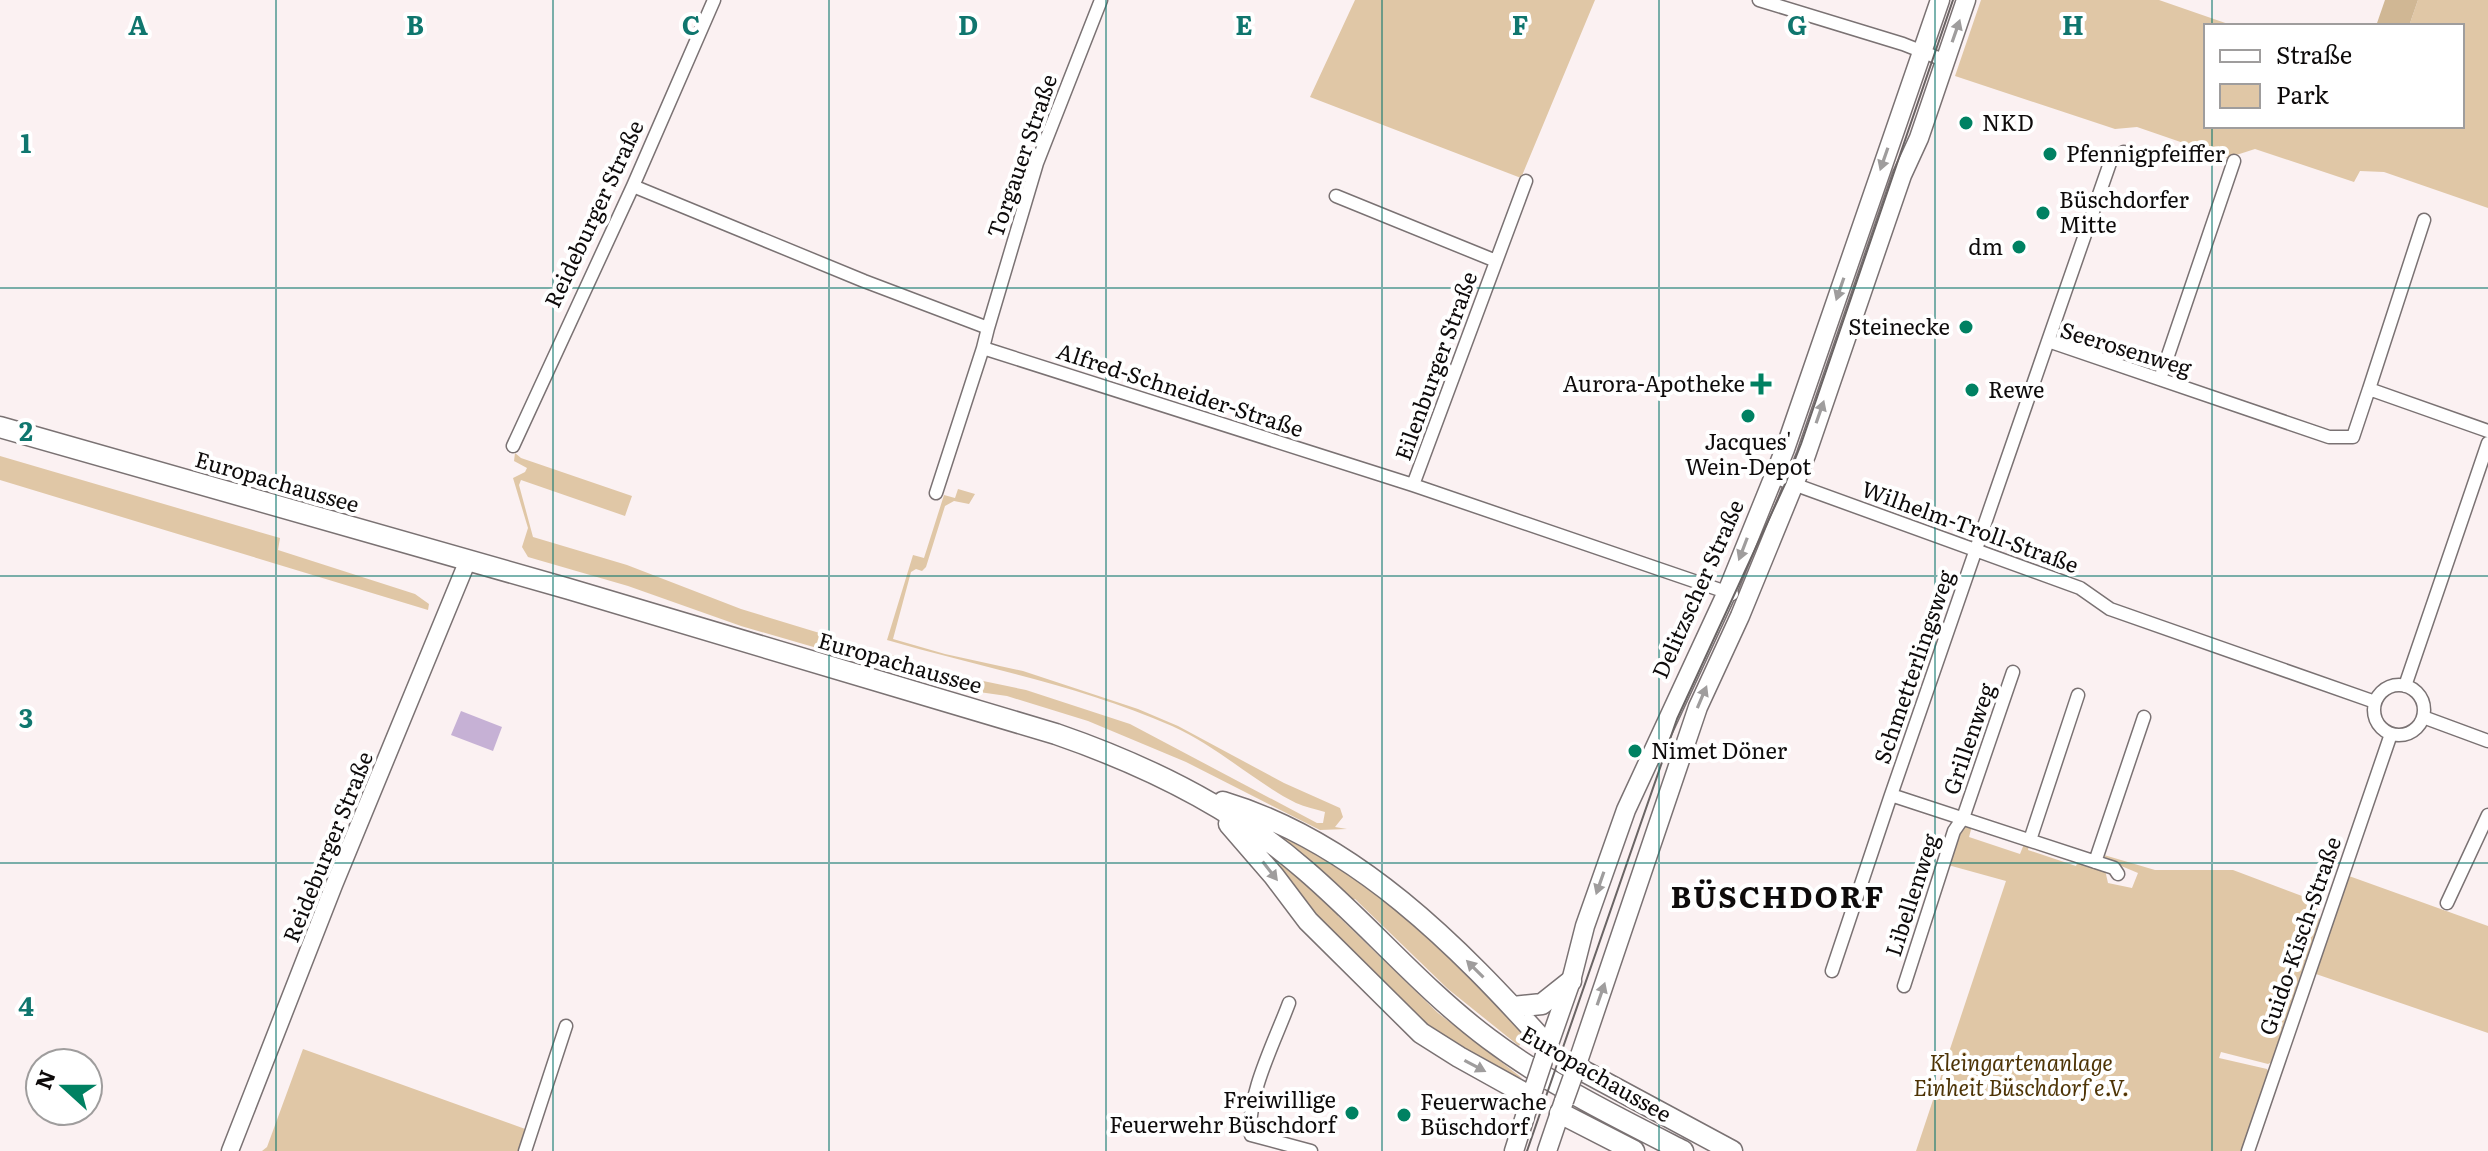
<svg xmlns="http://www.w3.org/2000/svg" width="2488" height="1151" viewBox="0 0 2488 1151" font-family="Literata,serif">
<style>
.green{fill:#e0c7a6}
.forest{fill:#d0b794}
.water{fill:#c6b1d5}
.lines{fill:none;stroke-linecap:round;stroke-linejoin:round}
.minor-casing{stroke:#7a7273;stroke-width:15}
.tertiary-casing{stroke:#7a7273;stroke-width:19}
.secondary-casing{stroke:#7a7273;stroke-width:21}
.primary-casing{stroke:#7a7273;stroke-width:23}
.minor{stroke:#fff;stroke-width:12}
.tertiary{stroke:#fff;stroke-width:16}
.secondary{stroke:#fff;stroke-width:18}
.primary{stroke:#fff;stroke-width:20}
.tram{stroke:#6a6464;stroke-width:2}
.secondary-bridge-casing{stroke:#7a7273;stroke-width:21;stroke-linecap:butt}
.secondary-bridge{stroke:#fff;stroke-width:18}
.oneway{fill:#9f9d9d}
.grid{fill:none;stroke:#0f766e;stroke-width:2;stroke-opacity:0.55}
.poi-dot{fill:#008162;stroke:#fff;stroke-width:3}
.labels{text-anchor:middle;stroke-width:8;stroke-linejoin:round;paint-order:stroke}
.poi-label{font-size:22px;fill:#0e0b0b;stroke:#fff;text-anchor:start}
.street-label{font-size:22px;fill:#0e0b0b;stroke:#fff}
.park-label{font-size:22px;font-style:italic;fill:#4e3406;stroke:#fff}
.district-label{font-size:30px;font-weight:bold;letter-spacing:2px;fill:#0e0b0b;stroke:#fff}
.grid-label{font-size:26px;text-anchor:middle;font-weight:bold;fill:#0f766e;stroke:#fff;stroke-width:8;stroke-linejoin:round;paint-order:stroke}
</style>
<rect width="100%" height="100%" fill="#fbf1f2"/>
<!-- green -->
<path class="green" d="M 1355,0 L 1595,0 L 1521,178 L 1310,97 Z
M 1981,0 L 2159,0 L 2234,26 L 2206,26 L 2206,126 L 2462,126 L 2462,26 L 2409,26 L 2418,0 L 2488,0 L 2488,208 L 2384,172 L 2360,171 L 2354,182 L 2255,149 L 2227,158 L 2137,127 L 2115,129 L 1955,76 Z
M 515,453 L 521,458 L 632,496 L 625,516 L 521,480 L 519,485 L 533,537 L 627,565 L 741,609 L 964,677 L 1026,690 L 1130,724 L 1317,823 L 1323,823 L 1325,812 C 1316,809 1305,807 1296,803 C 1253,781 1217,746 1172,726 C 1080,685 983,668 887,640 L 913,555 L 924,558 L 944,495 L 955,498 L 958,489 L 975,494 L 969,504 L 954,501 L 945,506 L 926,567 L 922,571 L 916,569 L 911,572 L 893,639 L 945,654 L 1023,671 L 1138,709 L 1178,726 L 1284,783 L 1340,808 L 1343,817 L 1335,827 L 1347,829 L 1320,830 L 1186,762 L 1088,721 L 1007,696 L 958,689 L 741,626 L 628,586 L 528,557 L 522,547 L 528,528 L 513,478 L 525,472 L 527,468 L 514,461 Z
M 0,456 L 280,538 L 278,550 L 415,594 L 429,604 L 428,610 L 0,480 Z
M 1250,815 L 1283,831 L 1384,895 L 1528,1032 L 1519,1046 L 1448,989 L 1355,899 L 1352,901 Z
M 1965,824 L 1972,826 L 1969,837 L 2020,854 L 2024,844 L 2029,846 L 2028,850 L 2076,866 L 2078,861 L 2105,870 L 2108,883 L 2132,888 L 2138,873 L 2107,860 L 2104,855 L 2155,870 L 2233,870 L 2318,902 L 2316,917 L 2321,919 L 2272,1062 L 2268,1064 L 2221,1052 L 2219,1058 L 2267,1069 L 2269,1073 L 2243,1151 L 1916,1151 L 2006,881 L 1948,865 L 1960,827 Z
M 1249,837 L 1278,857 L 1341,913 L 1338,916 L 1438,1013 L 1522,1078 L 1511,1076 L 1426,1028 L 1326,932 Z
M 2349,876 L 2488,926 L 2488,1033 L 2313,973 Z
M 303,1049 L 528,1130 L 521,1151 L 262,1151 L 267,1147 Z"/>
<!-- forest -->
<path class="forest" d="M 2385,0 L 2418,0 L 2409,26 L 2376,26 Z"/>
<!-- water -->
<path class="water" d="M 461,711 L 502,727 L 493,751 L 451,735 Z"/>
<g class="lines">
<defs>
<path id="minor" d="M 1759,0 L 1903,44 L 1946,61
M 633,186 L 864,281 L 988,328 L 983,348 L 1413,485 L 1732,594
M 1336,196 L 1496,261
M 2424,220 L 2369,389 L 2488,431
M 988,328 L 1037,163 L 1101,0
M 2048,341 L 2111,160 L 2124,152
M 2160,379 L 2234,161
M 513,446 L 633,186 L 714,0
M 1774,477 L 2080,588 L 2110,609 L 2375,702
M 1413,485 L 1526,181
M 936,493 L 983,348
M2374 710a25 25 0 1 1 50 0a25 25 0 1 1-50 0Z
M 2405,686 L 2488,443
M 2423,717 L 2488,741
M 2030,840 L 2078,695
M 2095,862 L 2144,717
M 2118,874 L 2114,868 L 1891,795 L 2048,341 L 2329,437 L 2353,437 L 2369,389
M 2447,903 L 2488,815
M 1832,971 L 1891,795
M 1904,986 L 1954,831 L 1963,818 L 2013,672
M 1289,1003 C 1275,1041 1246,1096 1251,1135 L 1311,1151
M 525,1151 L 566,1026
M 2248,1151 L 2391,734"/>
<path id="tertiary" d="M 230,1151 L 334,885 L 468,560"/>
<path id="secondary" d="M 1544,1058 L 1571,981 L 1585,926 L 1626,810 L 1727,592 L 1785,449 L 1940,0
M 1573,1076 L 1698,707 L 1740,616 L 1806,455 L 1902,175 L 1919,138 L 1966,0
M 1514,1151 L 1535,1085
M 1547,1151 L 1564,1101"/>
<path id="primary" d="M 0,427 L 569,589 L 1056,734 C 1146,765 1233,807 1305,870 C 1368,924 1422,989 1489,1039 C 1549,1084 1616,1117 1683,1151
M 1223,802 C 1356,842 1458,946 1548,1046
M 1229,824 L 1274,876 L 1308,921 L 1421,1033 L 1459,1057 L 1531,1097
M 1513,1007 L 1542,1004 L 1571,981
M 1576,1067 L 1732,1151
M 1560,1113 L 1634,1151"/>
</defs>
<!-- minor casing -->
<use href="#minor" class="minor-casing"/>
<!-- tertiary casing -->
<use href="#tertiary" class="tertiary-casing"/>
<!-- secondary casing -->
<use href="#secondary" class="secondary-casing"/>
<!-- primary casing -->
<use href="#primary" class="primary-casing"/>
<!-- minor -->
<use href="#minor" class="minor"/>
<!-- tertiary -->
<use href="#tertiary" class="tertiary"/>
<!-- secondary -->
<use href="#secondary" class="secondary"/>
<!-- primary -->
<use href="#primary" class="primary"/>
<!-- tram -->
<path class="tram" d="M 1527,1151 L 1677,719 L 1786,482 L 1801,444 L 1953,0"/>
<defs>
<path id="secondary-bridge" d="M 1535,1085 L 1543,1061
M 1564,1101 L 1573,1076"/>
</defs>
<!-- secondary-bridge casing -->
<use href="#secondary-bridge" class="secondary-bridge-casing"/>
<!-- secondary-bridge -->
<use href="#secondary-bridge" class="secondary-bridge"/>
</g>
<!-- one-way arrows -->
<defs><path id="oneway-solid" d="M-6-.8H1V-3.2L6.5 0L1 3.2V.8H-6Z" transform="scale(2)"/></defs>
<g class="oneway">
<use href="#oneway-solid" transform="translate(1956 31) rotate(-71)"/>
<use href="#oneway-solid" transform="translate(1884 159) rotate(109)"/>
<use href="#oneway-solid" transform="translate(1840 289) rotate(109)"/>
<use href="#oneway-solid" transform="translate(1820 412) rotate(-71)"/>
<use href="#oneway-solid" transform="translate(1743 549) rotate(111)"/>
<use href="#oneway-solid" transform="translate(1702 697) rotate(-67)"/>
<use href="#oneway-solid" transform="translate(1270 871) rotate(52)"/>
<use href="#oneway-solid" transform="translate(1600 883) rotate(109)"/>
<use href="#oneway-solid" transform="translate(1475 969) rotate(-135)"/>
<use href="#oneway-solid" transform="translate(1601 994) rotate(-71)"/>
<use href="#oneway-solid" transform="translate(1475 1066) rotate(28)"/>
</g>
<!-- grid -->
<path class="grid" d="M 276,0 L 276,1151M 553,0 L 553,1151M 829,0 L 829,1151M 1106,0 L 1106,1151M 1382,0 L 1382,1151M 1659,0 L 1659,1151M 1935,0 L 1935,1151M 2212,0 L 2212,26M 2212,126 L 2212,1151M 0,288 L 2488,288M 0,576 L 2488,576M 0,863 L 2488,863"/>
<!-- markers -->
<g class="poi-dot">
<circle cx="1966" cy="123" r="8"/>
<circle cx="2050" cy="154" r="8"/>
<circle cx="2043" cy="213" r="8"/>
<circle cx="2019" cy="247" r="8"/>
<circle cx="1966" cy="327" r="8"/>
<path d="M1757 372h8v8h8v8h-8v8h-8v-8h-8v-8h8z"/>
<circle cx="1972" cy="390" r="8"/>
<circle cx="1748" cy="416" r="8"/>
<circle cx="1635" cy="751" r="8"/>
<circle cx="1352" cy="1113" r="8"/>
<circle cx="1404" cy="1115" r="8"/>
</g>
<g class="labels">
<!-- poi labels -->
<g class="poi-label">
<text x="1982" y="131">NKD</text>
<text x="2066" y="162">Pfennigpfeiffer</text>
<text x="2059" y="208">Büschdorfer<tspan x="2059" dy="25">Mitte</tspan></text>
<text x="2003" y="255" text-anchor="end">dm</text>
<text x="1950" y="335" text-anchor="end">Steinecke</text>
<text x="1745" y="392" text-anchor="end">Aurora-Apotheke</text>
<text x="1988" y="398">Rewe</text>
<text x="1748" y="450" text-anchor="middle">Jacques'<tspan x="1748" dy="25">Wein-Depot</tspan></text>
<text x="1651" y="759">Nimet Döner</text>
<text x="1336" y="1108" text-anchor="end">Freiwillige<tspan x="1336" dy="25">Feuerwehr Büschdorf</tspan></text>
<text x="1420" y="1110">Feuerwache<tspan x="1420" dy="25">Büschdorf</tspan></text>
</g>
<!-- street labels -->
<g class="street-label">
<text transform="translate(1022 156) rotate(-71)" y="8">Torgauer Straße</text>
<text transform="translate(594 214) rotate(-65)" y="8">Reideburger Straße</text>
<text transform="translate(2126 349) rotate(17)" y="8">Seerosenweg</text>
<text transform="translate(1436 366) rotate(-70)" y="8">Eilenburger Straße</text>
<text transform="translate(1180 390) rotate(18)" y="8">Alfred-Schneider-Straße</text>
<text transform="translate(277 482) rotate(16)" y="8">Europachaussee</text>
<text transform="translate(1970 527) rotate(20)" y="8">Wilhelm-Troll-Straße</text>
<text transform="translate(1698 589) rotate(-66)" y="8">Delitzscher Straße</text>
<text transform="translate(900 663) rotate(16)" y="8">Europachaussee</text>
<text transform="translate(1914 667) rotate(-71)" y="8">Schmetterlingsweg</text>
<text transform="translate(1969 739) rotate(-71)" y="8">Grillenweg</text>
<text transform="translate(328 847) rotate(-68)" y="8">Reideburger Straße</text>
<text transform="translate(1912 895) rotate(-72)" y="8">Libellenweg</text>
<text transform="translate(2300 936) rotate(-71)" y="8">Guido-Kisch-Straße</text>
<text transform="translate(1596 1074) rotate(30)" y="8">Europachaussee</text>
</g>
<!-- park labels -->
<g class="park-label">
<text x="2021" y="1071">Kleingartenanlage<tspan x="2021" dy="25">Einheit Büschdorf e.V.</tspan></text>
</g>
<!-- district labels -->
<g class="district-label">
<text x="1778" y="908">BÜSCHDORF</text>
</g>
</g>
<g class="grid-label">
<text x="138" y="35">A</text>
<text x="415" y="35">B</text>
<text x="691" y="35">C</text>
<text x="968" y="35">D</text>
<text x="1244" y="35">E</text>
<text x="1520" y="35">F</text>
<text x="1797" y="35">G</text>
<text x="2073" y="35">H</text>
<text x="26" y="153">1</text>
<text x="26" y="441">2</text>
<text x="26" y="728">3</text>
<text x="26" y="1016">4</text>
</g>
<!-- legend -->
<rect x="2204" y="24" width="260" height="104" fill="#ffffff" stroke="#9f9d9d" stroke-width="2"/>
<rect x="2220" y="50" width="40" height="12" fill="#ffffff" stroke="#9f9d9d" stroke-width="2"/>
<text x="2276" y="64" font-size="24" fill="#0e0b0b">Straße</text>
<rect x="2220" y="84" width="40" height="24" fill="#e0c7a6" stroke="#9f9d9d" stroke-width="2"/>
<text x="2276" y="104" font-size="24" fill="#0e0b0b">Park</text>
<!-- north arrow -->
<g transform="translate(64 1087) rotate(291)"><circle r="38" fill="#ffffff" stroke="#9f9d9d" stroke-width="2"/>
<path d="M0-6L14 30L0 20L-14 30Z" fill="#008162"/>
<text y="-12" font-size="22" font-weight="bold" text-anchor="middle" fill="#0e0b0b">N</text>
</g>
</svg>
